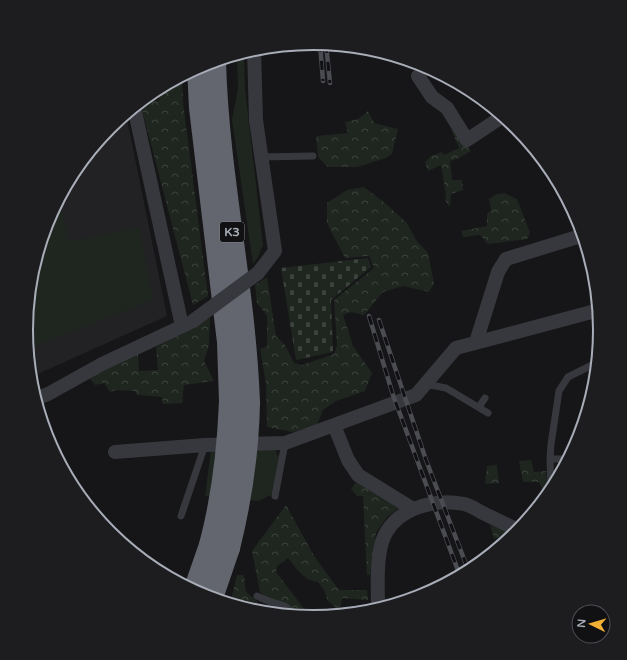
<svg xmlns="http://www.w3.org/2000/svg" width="627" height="660" viewBox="0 0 627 660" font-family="'Varela Round',sans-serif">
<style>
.built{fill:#222225}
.green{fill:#1e261f}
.forest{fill:url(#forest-crowns)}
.cemetery{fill:url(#cemetery-stones)}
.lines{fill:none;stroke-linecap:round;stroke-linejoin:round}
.lane{stroke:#37383d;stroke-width:7}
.street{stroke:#37383d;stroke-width:14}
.highway{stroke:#63666e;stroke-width:22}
.rail-casing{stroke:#4a4c52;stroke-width:4.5}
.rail{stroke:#111113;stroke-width:3;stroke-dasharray:9;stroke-linecap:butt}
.street-bridge{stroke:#37383d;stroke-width:14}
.highway-bridge{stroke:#63666e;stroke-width:22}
.labels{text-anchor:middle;stroke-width:3;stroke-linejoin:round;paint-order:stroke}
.shield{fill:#111113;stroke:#7b7e86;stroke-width:1}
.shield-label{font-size:12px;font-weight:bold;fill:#a8adb8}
.rim{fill:none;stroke:#a8adb8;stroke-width:2}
</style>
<defs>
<pattern id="forest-crowns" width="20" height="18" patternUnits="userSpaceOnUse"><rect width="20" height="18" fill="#1e261f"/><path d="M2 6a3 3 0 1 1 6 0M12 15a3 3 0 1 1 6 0" fill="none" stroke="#3c433d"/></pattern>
<pattern id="cemetery-stones" width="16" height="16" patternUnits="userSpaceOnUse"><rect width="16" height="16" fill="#1e261f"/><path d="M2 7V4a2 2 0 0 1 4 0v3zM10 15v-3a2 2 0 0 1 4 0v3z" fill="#3c433d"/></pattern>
</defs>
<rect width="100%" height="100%" fill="#161618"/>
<!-- built -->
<path class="built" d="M 126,114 L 167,316 L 31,377 L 26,330 L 32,274 L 48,220 L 75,170 L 110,127 Z"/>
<!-- green -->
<path class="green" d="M 244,52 L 245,89 L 263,245 L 258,257 L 253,264 L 232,120 L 238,89 L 237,54 Z
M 59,199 L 69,242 L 139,227 L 153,300 L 28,349 C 23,298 35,244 59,199 Z
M 274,448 L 281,462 L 273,494 L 258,501 L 205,496 L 211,450 Z"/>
<!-- forest -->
<path class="forest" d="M 182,76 L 183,102 L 208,296 L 193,305 L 140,102 L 143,100 L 159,101 L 159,88 Z
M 368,111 L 374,123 L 398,129 L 392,154 L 386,158 L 357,167 L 328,167 L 318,157 L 316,136 L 348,133 L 345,122 L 358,119 Z
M 451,129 L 458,132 L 471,151 L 459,158 L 450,161 L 452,180 L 462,180 L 463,190 L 451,194 L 450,207 L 445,200 L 446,195 L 441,165 L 428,171 L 425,162 L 431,156 L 442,152 L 444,155 L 459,148 Z
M 364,187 L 385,203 L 407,223 L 416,240 L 428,253 L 434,283 L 429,292 L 403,286 L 383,292 L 364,315 L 351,312 L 343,315 L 353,346 L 372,373 L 365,391 L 336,401 L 323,410 L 317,425 L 293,432 L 267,427 L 266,384 L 260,349 L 267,347 L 267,316 L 257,303 L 255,285 L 267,277 L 276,336 L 285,345 L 294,363 L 302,365 L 334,354 L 337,345 L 334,300 L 374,268 L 369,256 L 345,258 L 327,223 L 327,203 L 347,190 Z
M 504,193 L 517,199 L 530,233 L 527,239 L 488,244 L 480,235 L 463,237 L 461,231 L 487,226 L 487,214 L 491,210 L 489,199 L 495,195 Z
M 210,318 L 209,345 L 204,361 L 214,381 L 184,385 L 182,403 L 163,404 L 162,397 L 137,395 L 135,391 L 116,390 L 110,392 L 104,383 L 95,385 L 89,377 L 138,352 L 139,371 L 158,370 L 156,347 Z
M 531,460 L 534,472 L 546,471 L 548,496 L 546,497 L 539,482 L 523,482 L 519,461 Z
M 497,465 L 499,483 L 485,484 L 487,466 Z
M 358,479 L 402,506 L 387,517 L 376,533 L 370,575 L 367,575 L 363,496 L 357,496 L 351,489 Z
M 286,505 L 314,556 L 339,590 L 367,590 L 368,600 L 342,598 L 339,615 L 335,607 L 328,601 L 324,590 L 318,582 C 304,581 297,569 288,558 L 277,566 L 276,572 L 305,610 L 294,616 L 285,615 L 285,613 L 276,610 L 281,603 L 268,599 L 260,592 L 252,551 Z
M 490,525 L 516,534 L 509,540 L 505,536 L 494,539 Z
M 237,575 L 244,575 L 246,592 L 257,601 L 258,606 L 256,611 L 230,604 Z"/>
<!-- cemetery -->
<path class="cemetery" d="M 368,258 L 371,267 L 331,300 L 333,352 L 296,360 L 281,268 Z"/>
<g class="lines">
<!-- lane -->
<path class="lane" d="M 261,157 L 313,156
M 425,384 L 446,388 L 488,413
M 479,407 L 485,398
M 550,459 L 569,459
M 551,491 L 550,459 L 551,444 L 559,391 L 568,377 L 598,362
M 275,496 L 285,443
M 181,516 L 205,445
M 257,596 C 262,598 267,601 272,602 C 283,606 287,604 292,615"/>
<!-- street -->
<path class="street" d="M 254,49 L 256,120 L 275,251 L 258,273
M 418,76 L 432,97 L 447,108 L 467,140 L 503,116
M 134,107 L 182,326
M 476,342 L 498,272 L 506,259 L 584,235
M 35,399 L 48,394 L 102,364 L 189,323
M 334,425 L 348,460 L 358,475 L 413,509
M 115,452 L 205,445 L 285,443 L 416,395 L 456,348 L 599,310
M 378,609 C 378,588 376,563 382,542 C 393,509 433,498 464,504 C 470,505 477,510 483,513 C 495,519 507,525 519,530"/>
<!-- highway -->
<path class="highway" d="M 215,61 C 218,176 245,288 249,403
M 198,67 L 200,108 L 228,342 L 230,401
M 194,591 L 210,545
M 212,598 L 229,548"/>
<defs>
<path id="rail" d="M 320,43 L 323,81
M 326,44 L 330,83
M 369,316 L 393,395 L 460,576
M 379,320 L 426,460 L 469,572"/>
</defs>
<!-- rail casing -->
<use href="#rail" class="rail-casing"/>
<!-- rail -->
<use href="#rail" class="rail"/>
<!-- street-bridge -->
<path class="street-bridge" d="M 193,321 L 258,273"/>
<!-- highway-bridge -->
<path class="highway-bridge" d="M 210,545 C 223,496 228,452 230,401
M 229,548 C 241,500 248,453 249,403"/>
</g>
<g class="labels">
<!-- shield labels -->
<rect class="shield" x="220" y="222" width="24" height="20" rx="3"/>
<g class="shield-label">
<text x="232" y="236">K3</text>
</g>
</g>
<!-- crop -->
<path d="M0 0H627V660H0ZM33 330a280 280 0 1 1 560 0a280 280 0 1 1-560 0Z" fill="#1d1d20" fill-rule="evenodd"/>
<path class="rim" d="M33 330a280 280 0 1 1 560 0a280 280 0 1 1-560 0Z"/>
<!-- north arrow -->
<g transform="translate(591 624) rotate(275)"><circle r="19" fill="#111113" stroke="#4d4f55"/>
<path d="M0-3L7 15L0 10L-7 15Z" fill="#f2b134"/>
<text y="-6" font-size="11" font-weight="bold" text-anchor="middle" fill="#a8adb8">N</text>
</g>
</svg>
